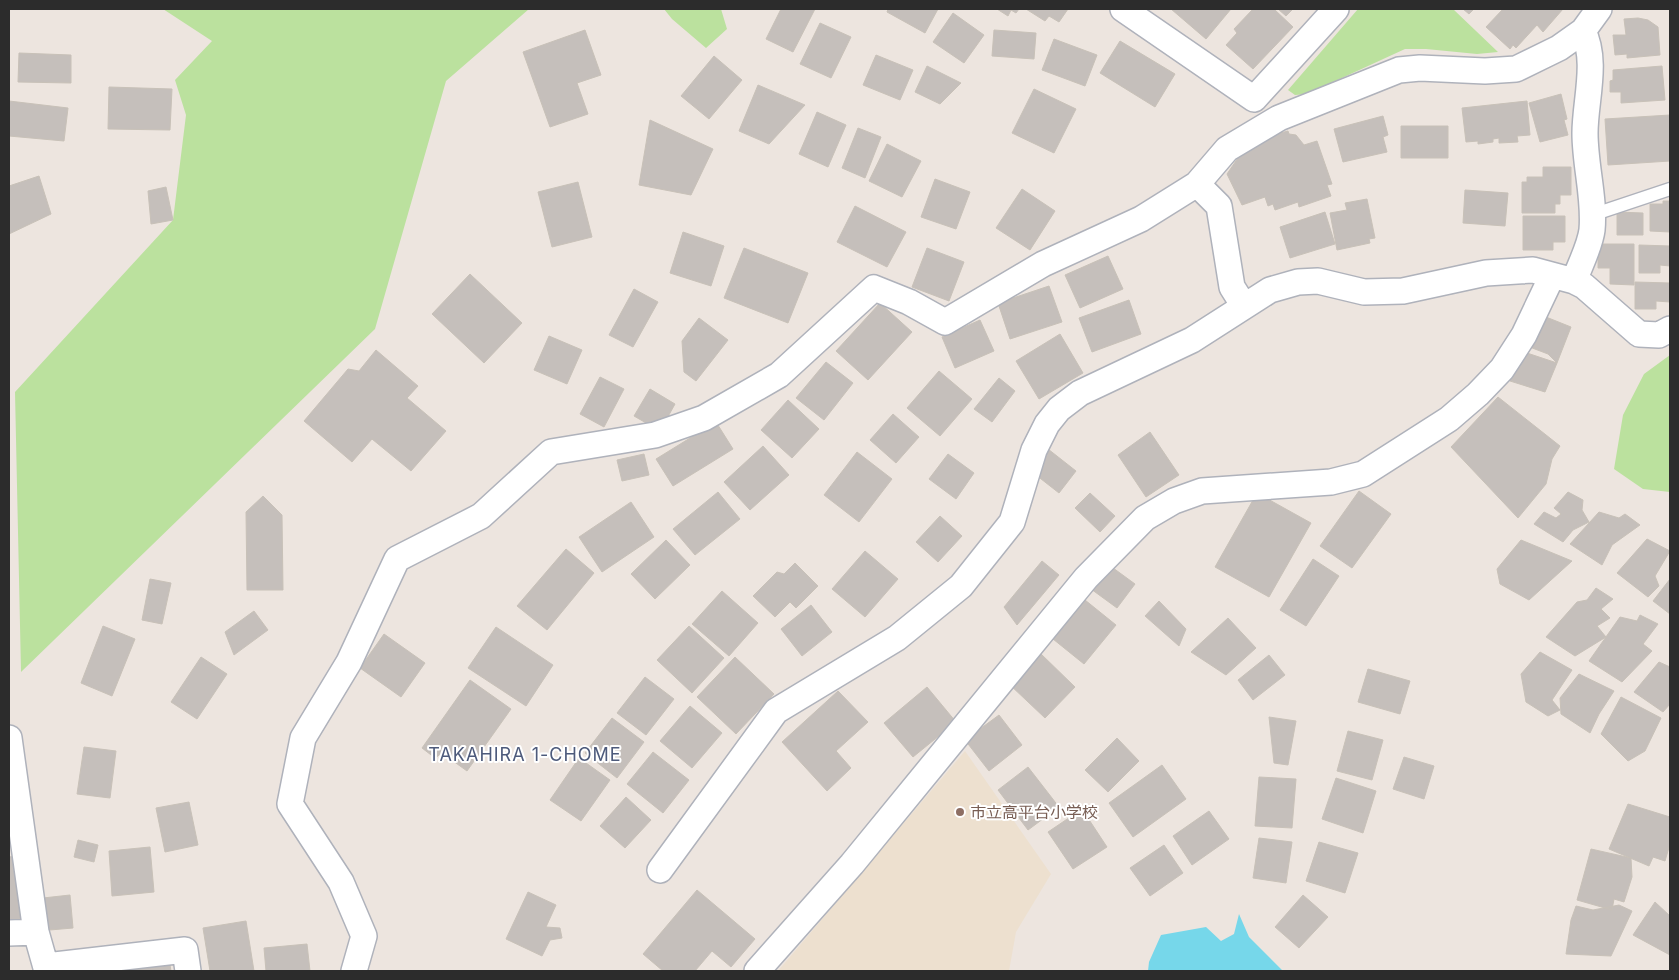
<svg xmlns="http://www.w3.org/2000/svg" width="1679" height="980" viewBox="0 0 1679 980" font-family="Inter,'Noto Sans JP',sans-serif">
<style>
.education{fill:#ede0cf}
.green{fill:#bbe19e}
.water{fill:#76d7ea}
.building{fill:#c5bfbb;stroke:#c8c1b8}
.lines{fill:none;stroke-linecap:round;stroke-linejoin:round}
.service-casing{stroke:#afb2bb;stroke-width:15}
.minor-casing{stroke:#afb2bb;stroke-width:28}
.service{stroke:#fff;stroke-width:12}
.minor{stroke:#fff;stroke-width:25}
.education-dot{fill:#8d6e63;stroke:#fff;stroke-width:2}
.labels{text-anchor:middle;stroke-width:4;stroke-linejoin:round;paint-order:stroke}
.education-label{font-size:16px;fill:#785e54;stroke:#fff;text-anchor:start}
.neighbourhood-label{font-size:18px;letter-spacing:1px;fill:#4d5a7b;stroke:#fff}
</style>
<rect width="100%" height="100%" fill="#ede5df"/>
<!-- education -->
<path class="education" d="M 965,751 L 1051,874 L 1016,932 L 1009,971 L 778,971 Z"/>
<!-- green -->
<path class="green" d="M 163,9 L 529,9 L 446,81 L 375,329 L 21,672 L 15,392 L 173,220 L 186,115 L 175,80 L 212,41 Z
M 664,9 L 721,9 L 727,29 L 706,48 L 672,19 Z
M 1358,9 L 1453,9 L 1498,52 L 1477,54 L 1426,49 L 1405,49 L 1307,94 L 1295,95 L 1288,90 Z
M 1670,355 L 1670,492 L 1643,489 L 1614,469 L 1623,415 L 1644,374 Z"/>
<!-- water -->
<path class="water" d="M 1239,914 L 1249,937 L 1283,971 L 1148,971 L 1149,962 L 1161,935 L 1206,927 L 1221,941 L 1234,934 Z"/>
<!-- building -->
<path class="building" d="M 781,9 L 815,9 L 793,52 L 766,39 Z
M 888,9 L 938,9 L 925,33 L 887,12 Z
M 997,9 L 1019,9 L 1016,13 L 1011,10 L 1008,16 Z
M 1026,9 L 1068,9 L 1059,22 L 1049,16 L 1045,21 Z
M 1171,9 L 1231,9 L 1206,39 Z
M 1253,9 L 1274,9 L 1293,27 L 1253,69 L 1226,45 L 1237,33 L 1234,29 Z
M 1278,9 L 1293,9 L 1286,16 Z
M 1463,9 L 1474,9 L 1469,14 Z
M 1503,9 L 1563,9 L 1543,32 L 1537,25 L 1516,48 L 1513,45 L 1510,49 L 1486,27 Z
M 953,13 L 984,35 L 964,63 L 933,42 Z
M 1638,18 L 1648,20 L 1658,27 L 1660,55 L 1627,58 L 1627,54 L 1615,55 L 1613,35 L 1626,35 L 1624,19 Z
M 820,23 L 851,37 L 831,78 L 800,64 Z
M 585,30 L 601,75 L 577,83 L 588,114 L 550,127 L 523,52 Z
M 994,30 L 1036,33 L 1034,59 L 992,56 Z
M 1054,39 L 1097,55 L 1085,86 L 1042,70 Z
M 1120,41 L 1175,74 L 1155,107 L 1100,73 Z
M 19,53 L 71,55 L 71,83 L 18,82 Z
M 876,55 L 913,70 L 900,100 L 863,85 Z
M 714,56 L 742,80 L 709,119 L 681,96 Z
M 927,66 L 961,83 L 940,104 L 915,92 Z
M 1662,66 L 1665,100 L 1621,103 L 1621,92 L 1610,92 L 1610,81 L 1613,80 L 1613,70 Z
M 758,85 L 805,105 L 769,144 L 739,131 Z
M 109,87 L 172,89 L 170,130 L 108,129 Z
M 1034,89 L 1076,109 L 1054,153 L 1012,133 Z
M 1561,94 L 1567,119 L 1564,120 L 1568,135 L 1540,142 L 1529,103 Z
M 9,101 L 68,108 L 64,141 L 9,136 Z
M 1527,101 L 1530,135 L 1517,136 L 1518,142 L 1499,143 L 1499,138 L 1493,139 L 1493,142 L 1478,144 L 1478,141 L 1466,142 L 1462,108 Z
M 817,112 L 846,125 L 828,167 L 799,154 Z
M 1670,115 L 1670,161 L 1608,165 L 1605,119 Z
M 1383,116 L 1388,135 L 1383,137 L 1387,152 L 1343,162 L 1334,129 Z
M 650,120 L 713,149 L 691,195 L 639,185 Z
M 1401,126 L 1448,126 L 1448,158 L 1401,158 Z
M 858,128 L 881,137 L 865,178 L 842,168 Z
M 1288,131 L 1289,134 L 1296,135 L 1304,145 L 1317,141 L 1332,184 L 1327,185 L 1331,196 L 1299,207 L 1298,202 L 1275,210 L 1273,204 L 1268,206 L 1265,197 L 1242,205 L 1227,174 L 1242,152 L 1265,137 Z
M 887,144 L 921,161 L 902,197 L 869,181 Z
M 1543,167 L 1571,167 L 1571,195 L 1560,195 L 1560,204 L 1555,204 L 1555,213 L 1522,213 L 1522,182 L 1527,182 L 1527,177 L 1543,177 Z
M 39,176 L 51,214 L 9,234 L 9,186 Z
M 935,179 L 970,192 L 956,229 L 921,217 Z
M 578,182 L 592,237 L 552,247 L 538,192 Z
M 166,187 L 173,220 L 151,224 L 148,191 Z
M 1022,189 L 1055,211 L 1030,250 L 996,228 Z
M 1465,190 L 1508,193 L 1505,226 L 1463,223 Z
M 1367,199 L 1375,238 L 1369,239 L 1370,243 L 1337,250 L 1330,213 L 1347,210 L 1345,203 Z
M 1663,201 L 1670,201 L 1670,232 L 1650,231 L 1650,204 L 1663,204 Z
M 855,206 L 906,232 L 887,267 L 837,242 Z
M 1325,212 L 1335,244 L 1290,258 L 1280,227 Z
M 1617,212 L 1643,213 L 1643,235 L 1617,235 Z
M 1523,216 L 1565,216 L 1565,242 L 1553,242 L 1553,250 L 1523,250 Z
M 683,232 L 724,246 L 711,286 L 670,273 Z
M 1598,244 L 1634,244 L 1634,285 L 1610,284 L 1610,268 L 1598,268 Z
M 1639,245 L 1670,246 L 1670,266 L 1660,265 L 1660,273 L 1639,273 Z
M 744,248 L 808,273 L 788,323 L 724,298 Z
M 927,248 L 964,262 L 949,301 L 912,287 Z
M 1108,256 L 1123,289 L 1080,308 L 1065,275 Z
M 470,274 L 522,323 L 484,363 L 432,314 Z
M 1635,282 L 1670,283 L 1670,302 L 1656,301 L 1656,309 L 1635,309 Z
M 1049,286 L 1062,322 L 1010,339 L 998,303 Z
M 634,289 L 658,302 L 633,347 L 609,335 Z
M 1129,300 L 1141,334 L 1092,352 L 1079,318 Z
M 880,303 L 912,332 L 868,380 L 836,351 Z
M 1541,315 L 1571,327 L 1557,363 L 1548,354 L 1527,346 Z
M 699,318 L 728,340 L 696,381 L 684,372 L 682,341 Z
M 980,320 L 994,351 L 955,368 L 942,337 Z
M 1060,334 L 1083,373 L 1039,399 L 1016,361 Z
M 549,336 L 582,350 L 567,384 L 534,370 Z
M 376,350 L 418,386 L 407,398 L 446,431 L 411,471 L 372,439 L 352,462 L 304,421 L 348,369 L 359,371 Z
M 1524,352 L 1557,363 L 1545,392 L 1510,381 Z
M 826,362 L 853,383 L 824,420 L 796,398 Z
M 939,371 L 972,399 L 940,436 L 907,408 Z
M 600,377 L 624,389 L 604,427 L 580,414 Z
M 999,378 L 1015,391 L 992,422 L 974,409 Z
M 650,389 L 675,404 L 660,431 L 634,416 Z
M 1498,397 L 1560,446 L 1552,459 L 1546,484 L 1518,518 L 1451,447 Z
M 788,400 L 819,429 L 792,458 L 761,430 Z
M 893,414 L 919,437 L 896,463 L 870,440 Z
M 716,422 L 733,449 L 673,486 L 656,459 Z
M 1150,432 L 1179,475 L 1146,497 L 1118,455 Z
M 763,446 L 789,475 L 750,510 L 724,482 Z
M 1048,449 L 1076,471 L 1059,493 L 1036,475 Z
M 857,452 L 892,479 L 859,522 L 824,495 Z
M 644,454 L 649,475 L 622,481 L 617,460 Z
M 948,454 L 974,473 L 956,499 L 929,479 Z
M 1359,491 L 1391,514 L 1352,568 L 1320,546 Z
M 718,492 L 740,519 L 695,555 L 673,529 Z
M 1568,492 L 1583,500 L 1582,510 L 1589,522 L 1573,530 L 1563,542 L 1534,524 L 1544,512 L 1556,518 L 1561,514 L 1554,508 Z
M 1090,493 L 1115,516 L 1100,532 L 1075,508 Z
M 1257,493 L 1311,523 L 1269,597 L 1215,567 Z
M 263,496 L 282,515 L 283,590 L 247,590 L 246,512 Z
M 631,502 L 654,537 L 602,572 L 579,537 Z
M 1599,512 L 1619,518 L 1625,514 L 1640,525 L 1612,545 L 1602,565 L 1570,544 Z
M 940,516 L 962,536 L 938,562 L 916,542 Z
M 1647,539 L 1670,551 L 1655,576 L 1659,586 L 1648,597 L 1617,573 Z
M 666,540 L 690,565 L 655,599 L 631,574 Z
M 1521,540 L 1572,561 L 1529,600 L 1500,584 L 1497,569 Z
M 566,549 L 594,573 L 547,630 L 517,606 Z
M 865,551 L 898,579 L 865,617 L 832,589 Z
M 1313,559 L 1339,576 L 1306,626 L 1280,610 Z
M 1042,561 L 1059,575 L 1017,625 L 1004,607 Z
M 795,563 L 818,586 L 796,608 L 790,602 L 775,617 L 753,596 L 777,572 L 784,574 Z
M 1109,565 L 1135,584 L 1117,608 L 1091,589 Z
M 150,579 L 171,583 L 162,624 L 142,620 Z
M 1670,579 L 1670,614 L 1653,601 Z
M 1596,588 L 1613,599 L 1601,609 L 1610,618 L 1597,626 L 1606,637 L 1575,656 L 1546,637 L 1577,602 L 1587,600 Z
M 722,591 L 758,623 L 729,656 L 692,624 Z
M 1085,600 L 1116,625 L 1084,664 L 1053,639 Z
M 1159,601 L 1186,629 L 1179,646 L 1145,616 Z
M 811,605 L 832,632 L 802,656 L 781,629 Z
M 254,611 L 268,630 L 234,655 L 225,632 Z
M 1640,615 L 1658,624 L 1643,644 L 1652,651 L 1622,682 L 1589,661 L 1620,617 L 1637,621 Z
M 1228,618 L 1256,648 L 1226,675 L 1191,652 Z
M 103,626 L 135,639 L 112,696 L 81,683 Z
M 689,626 L 724,658 L 692,693 L 657,660 Z
M 496,627 L 553,665 L 526,706 L 468,668 Z
M 384,634 L 425,663 L 401,697 L 360,668 Z
M 1540,652 L 1572,670 L 1552,700 L 1560,710 L 1548,716 L 1526,702 L 1521,674 Z
M 1040,653 L 1075,687 L 1045,718 L 1009,684 Z
M 1269,655 L 1285,675 L 1253,700 L 1238,680 Z
M 201,657 L 227,674 L 197,719 L 171,702 Z
M 735,657 L 774,694 L 736,734 L 697,697 Z
M 1659,662 L 1670,667 L 1670,704 L 1663,712 L 1634,692 Z
M 1368,669 L 1410,681 L 1400,714 L 1358,702 Z
M 1579,674 L 1614,691 L 1599,714 L 1590,733 L 1561,714 L 1560,698 Z
M 645,677 L 674,699 L 646,735 L 617,713 Z
M 470,680 L 511,709 L 467,771 L 442,753 L 435,758 L 422,748 Z
M 927,687 L 956,722 L 913,757 L 884,723 Z
M 838,691 L 868,722 L 836,751 L 851,768 L 827,791 L 782,742 Z
M 1621,697 L 1661,718 L 1645,751 L 1628,761 L 1601,734 Z
M 690,706 L 722,733 L 692,768 L 660,741 Z
M 999,715 L 1022,745 L 989,771 L 965,740 Z
M 1269,717 L 1296,721 L 1288,765 L 1274,763 Z
M 612,718 L 644,742 L 617,778 L 585,753 Z
M 1348,731 L 1383,740 L 1372,780 L 1337,771 Z
M 1117,738 L 1139,761 L 1108,792 L 1085,770 Z
M 84,747 L 116,751 L 110,798 L 77,794 Z
M 653,752 L 689,780 L 663,813 L 627,784 Z
M 1404,757 L 1434,766 L 1424,799 L 1393,789 Z
M 579,758 L 610,780 L 581,821 L 550,800 Z
M 1162,765 L 1186,799 L 1133,837 L 1109,803 Z
M 1028,767 L 1059,807 L 1028,830 L 998,790 Z
M 1259,777 L 1296,779 L 1292,828 L 1255,826 Z
M 1336,778 L 1376,791 L 1363,833 L 1322,819 Z
M 626,797 L 651,820 L 625,848 L 600,826 Z
M 189,802 L 198,845 L 165,852 L 156,808 Z
M 1628,804 L 1670,817 L 1670,844 L 1665,861 L 1653,857 L 1649,866 L 1609,849 Z
M 1082,809 L 1107,847 L 1073,869 L 1048,832 Z
M 1209,811 L 1229,839 L 1192,865 L 1173,836 Z
M 1259,838 L 1292,842 L 1286,883 L 1253,878 Z
M 78,840 L 98,845 L 94,862 L 74,857 Z
M 1319,842 L 1358,853 L 1345,893 L 1306,881 Z
M 1164,845 L 1183,873 L 1150,896 L 1130,868 Z
M 150,847 L 154,892 L 112,896 L 109,851 Z
M 1591,849 L 1631,858 L 1632,877 L 1624,902 L 1614,899 L 1612,910 L 1577,900 Z
M 17,856 L 21,933 L 9,931 L 9,857 Z
M 697,890 L 755,939 L 731,967 L 712,951 L 695,971 L 663,971 L 643,954 Z
M 528,892 L 556,905 L 546,927 L 560,928 L 562,938 L 550,940 L 542,956 L 506,939 Z
M 70,895 L 73,928 L 38,931 L 34,899 Z
M 1303,895 L 1328,917 L 1299,948 L 1275,927 Z
M 1655,902 L 1670,916 L 1670,955 L 1633,935 Z
M 1619,905 L 1632,911 L 1611,956 L 1566,954 L 1571,920 L 1576,906 L 1593,910 Z
M 246,921 L 254,971 L 210,971 L 203,928 Z
M 307,944 L 310,971 L 266,971 L 264,948 Z
M 170,965 L 171,971 L 125,971 Z"/>
<g class="lines">
<defs>
<path id="service" d="M 1592,215 L 1670,189"/>
<path id="minor" d="M 1123,9 L 1254,99 L 1336,9
M 1197,184 L 1219,206 L 1232,287 L 1244,306
M 1574,281 C 1580,265 1590,246 1592,230 C 1595,198 1585,166 1585,133 C 1585,101 1598,61 1583,31
M 9,738 L 36,932 L 47,971
M 660,870 L 776,711 L 897,638 L 961,586 L 1012,522 L 1034,450 L 1047,424 L 1059,409 L 1080,393 L 1192,340 L 1270,290 L 1298,282 L 1318,281 L 1364,292 L 1403,291 L 1486,273 L 1533,270 L 1574,281 L 1584,286 L 1639,334 L 1659,335 L 1670,329
M 9,933 L 36,932
M 46,966 L 185,950 L 188,971
M 354,971 L 364,936 L 341,882 L 290,804 L 303,738 L 349,662 L 397,559 L 481,516 L 551,452 L 655,435 L 704,418 L 779,375 L 874,288 L 909,302 L 945,322 L 1043,264 L 1141,219 L 1197,184 L 1227,149 L 1279,118 L 1399,70 L 1420,68 L 1485,71 L 1516,69 L 1559,48 L 1583,31 L 1599,9
M 757,971 L 852,864 L 1086,578 L 1145,518 L 1174,501 L 1202,491 L 1331,482 L 1363,474 L 1449,419 L 1478,394 L 1502,369 L 1524,335 L 1552,276"/>
</defs>
<!-- service casing -->
<use href="#service" class="service-casing"/>
<!-- minor casing -->
<use href="#minor" class="minor-casing"/>
<!-- service -->
<use href="#service" class="service"/>
<!-- minor -->
<use href="#minor" class="minor"/>
</g>
<!-- markers -->
<circle class="education-dot" cx="960" cy="812" r="5"/>
<g class="labels">
<!-- education labels -->
<g class="education-label">
<text x="970" y="818">市立高平台小学校</text>
</g>
<!-- neighbourhood labels -->
<g class="neighbourhood-label">
<text x="525" y="761">TAKAHIRA 1-CHOME</text>
</g>
</g>
<!-- border -->
<rect width="1679" height="980" fill="none" stroke="#2c2c2c" stroke-width="20"/>
</svg>
